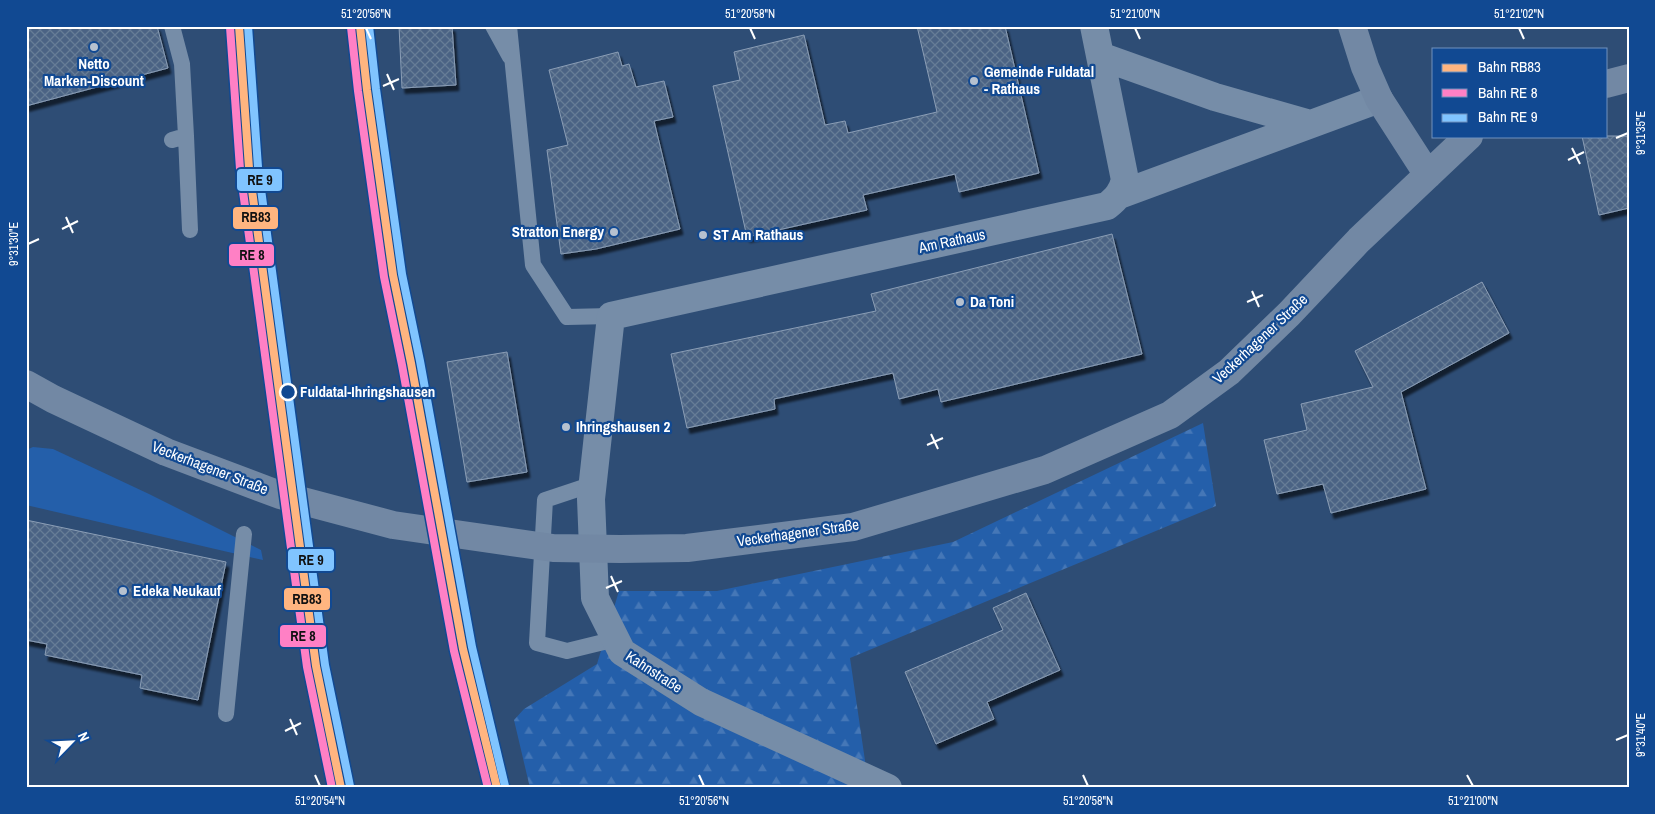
<svg xmlns="http://www.w3.org/2000/svg" width="1655" height="814" viewBox="0 0 1655 814" font-family="'Archivo Narrow',sans-serif">
<style>
.green{fill:#245faa}
.forest{fill:url(#forest-firs)}
.building{fill:url(#building-cross-hatch);stroke:#8b9eb6;filter:url(#shadow)}
.lines{fill:none;stroke-linecap:round;stroke-linejoin:round}
.lane{stroke:#768da8;stroke-width:16}
.street{stroke:#768da8;stroke-width:28}
.secondary{stroke:#7288a4;stroke-width:28}
.rail-1-casing{stroke:#114992;stroke-width:11}
.rail-2-casing{stroke:#114992;stroke-width:11}
.rail-3-casing{stroke:#114992;stroke-width:11}
.rail-1{stroke:#ffb580;stroke-width:8}
.rail-2{stroke:#ff80c5;stroke-width:8}
.rail-3{stroke:#80c4ff;stroke-width:8}
.ticks{fill:none;stroke:#fff;stroke-width:2}
.poi-dot{fill:#b6c1cf;stroke:#114992;stroke-width:2}
.stop-dot{fill:#114992;stroke:#fff;stroke-width:2.5}
.labels{text-anchor:middle;stroke-width:4.5;stroke-linejoin:round;paint-order:stroke}
.poi-label{font-size:15px;font-weight:bold;fill:#fff;stroke:#114992;text-anchor:start}
.street-label{font-size:15px;fill:#fff;stroke:#114992}
.stop-label{font-size:15px;font-weight:bold;fill:#fff;stroke:#114992;text-anchor:start}
.line-badge{stroke:#114992;stroke-width:2}
.pale-badge-label{font-size:14px;text-anchor:middle;font-weight:bold;fill:#111}
.neatline{fill:none;stroke:#fff;stroke-width:2}
.ticks-label{font-size:12px;text-anchor:middle;fill:#fff}
</style>
<defs>
<pattern id="forest-firs" width="22" height="20" patternUnits="userSpaceOnUse" patternTransform="scale(1.25)"><rect width="22" height="20" fill="#245faa"/><path d="M5 1l3.5 6h-7zM16 11l3.5 6h-7z" fill="#4577b7"/></pattern>
<pattern id="building-cross-hatch" width="8" height="8" patternUnits="userSpaceOnUse" patternTransform="scale(1.25)"><rect width="8" height="8" fill="#4b6484"/><path d="M0 0l8 8M0 8l8-8" fill="none" stroke="#667b96"/></pattern>
<filter id="shadow"><feDropShadow dx="3" dy="5.5" stdDeviation="1" flood-color="#0009"/></filter>
</defs>
<rect width="100%" height="100%" fill="#2e4d75"/>
<!-- green -->
<path class="green" d="M 33,447 L 53,449 L 149,494 L 261,550 L 263,560 L 26,505 L 26,450 Z"/>
<!-- forest -->
<path class="forest" d="M 1203,423 L 1216,506 L 850,658 L 869,788 L 530,788 L 514,720 L 524,709 L 597,664 L 619,591 L 717,591 L 953,542 Z"/>
<!-- building -->
<path class="building" d="M 26,26 L 157,26 L 168,68 L 26,106 Z
M 399,26 L 452,26 L 456,85 L 402,88 Z
M 917,26 L 1005,26 L 1039,173 L 959,192 L 955,174 L 863,195 L 867,210 L 747,237 L 713,86 L 740,80 L 734,52 L 804,35 L 825,125 L 845,121 L 848,133 L 937,112 Z
M 618,52 L 622,66 L 629,64 L 636,87 L 664,81 L 673,117 L 654,121 L 680,229 L 596,249 L 561,254 L 547,150 L 568,145 L 549,70 Z
M 1582,136 L 1629,136 L 1629,208 L 1599,215 Z
M 1112,234 L 1142,354 L 941,402 L 938,389 L 899,399 L 893,373 L 774,399 L 775,409 L 687,428 L 671,354 L 876,311 L 871,294 Z
M 1482,282 L 1509,333 L 1401,392 L 1426,489 L 1331,513 L 1323,484 L 1277,494 L 1264,440 L 1307,430 L 1301,404 L 1373,387 L 1355,351 Z
M 507,352 L 527,472 L 467,482 L 447,362 Z
M 26,520 L 226,562 L 198,700 L 140,688 L 142,675 L 45,655 L 47,644 L 26,640 Z
M 1026,593 L 1060,670 L 987,702 L 994,719 L 936,744 L 905,672 L 1003,630 L 993,608 Z"/>
<g class="lines">
<!-- lane -->
<path class="lane" d="M 172,26 L 182,64 L 186,136
M 493,26 L 510,57
M 509,26 L 533,265 L 567,317 L 611,316
M 172,140 L 186,136 L 190,230
M 593,484 L 545,500 L 537,643 L 567,651 L 616,639
M 226,714 L 244,534"/>
<!-- street -->
<path class="street" d="M 1100,56 L 1215,97 L 1310,124
M 1119,195 L 1379,99
M 888,788 L 701,702 L 622,652 L 595,598 L 591,499 L 611,316 L 1107,206 C 1117,198 1122,192 1125,180 L 1094,26"/>
<!-- secondary -->
<path class="secondary" d="M 1352,26 L 1365,67 L 1379,99 L 1428,175
M 1606,84 L 1629,78
M 26,384 L 53,399 L 166,452 L 280,495 L 393,525 L 553,548 L 620,549 L 687,548 L 853,527 L 1045,470 L 1170,415 L 1229,372 L 1289,314 L 1359,240 L 1469,136"/>
<defs>
<path id="rail-1" d="M 239,26 L 249,168 L 316,666 L 341,788
M 360,26 L 367,90 L 393,275 L 411,363 L 463,649 L 497,788"/>
<path id="rail-2" d="M 230,27 L 240,169 L 307,667 L 332,788
M 351,27 L 358,91 L 384,277 L 402,365 L 454,651 L 488,788"/>
<path id="rail-3" d="M 248,26 L 258,167 L 325,665 L 350,786
M 369,26 L 376,89 L 402,274 L 420,361 L 472,647 L 505,786"/>
</defs>
<!-- rail-1 casing -->
<use href="#rail-1" class="rail-1-casing"/>
<!-- rail-2 casing -->
<use href="#rail-2" class="rail-2-casing"/>
<!-- rail-3 casing -->
<use href="#rail-3" class="rail-3-casing"/>
<!-- rail-1 -->
<use href="#rail-1" class="rail-1"/>
<!-- rail-2 -->
<use href="#rail-2" class="rail-2"/>
<!-- rail-3 -->
<use href="#rail-3" class="rail-3"/>
</g>
<!-- ticks -->
<path class="ticks" d="M 366,28 L 371,39M 750,28 L 755,39M 1135,28 L 1140,39M 1519,28 L 1524,39M 387,74 L 394,90M 383,86 L 399,79M 1616,138 L 1628,133M 1572,148 L 1580,164M 1568,160 L 1584,152M 66,217 L 73,233M 62,229 L 78,221M 28,244 L 39,239M 1252,291 L 1259,307M 1247,302 L 1263,295M 931,434 L 938,449M 927,445 L 943,438M 611,576 L 618,592M 606,588 L 622,581M 290,719 L 297,735M 285,731 L 301,723M 1616,740 L 1628,735M 315,775 L 320,786M 699,775 L 704,786M 1083,775 L 1088,786M 1467,775 L 1473,786"/>
<!-- markers -->
<g class="poi-dot">
<circle cx="94" cy="47" r="5"/>
<circle cx="974" cy="81" r="5"/>
<circle cx="614" cy="232" r="5"/>
<circle cx="703" cy="235" r="5"/>
<circle cx="960" cy="302" r="5"/>
<circle cx="566" cy="427" r="5"/>
<circle cx="123" cy="591" r="5"/>
</g>
<circle class="stop-dot" cx="288" cy="392" r="8"/>
<g class="labels">
<!-- poi labels -->
<g class="poi-label">
<text x="94" y="69" text-anchor="middle">Netto<tspan x="94" dy="17">Marken-Discount</tspan></text>
<text x="984" y="77">Gemeinde Fuldatal<tspan x="984" dy="17">- Rathaus</tspan></text>
<text x="604" y="237" text-anchor="end">Stratton Energy</text>
<text x="713" y="240">ST Am Rathaus</text>
<text x="970" y="307">Da Toni</text>
<text x="576" y="432">Ihringshausen 2</text>
<text x="133" y="596">Edeka Neukauf</text>
</g>
<!-- street labels -->
<g class="street-label">
<text transform="translate(952 241) rotate(-12)" y="5">Am Rathaus</text>
<text transform="translate(1260 339) rotate(-43)" y="5">Veckerhagener Straße</text>
<text transform="translate(210 468) rotate(21)" y="5">Veckerhagener Straße</text>
<text transform="translate(798 533) rotate(-8)" y="5">Veckerhagener Straße</text>
<text transform="translate(654 672) rotate(33)" y="5">Kahnstraße</text>
</g>
<!-- stop labels -->
<g class="stop-label">
<text x="300" y="397">Fuldatal-Ihringshausen</text>
</g>
</g>
<g class="line-badge">
<rect x="236" y="168" width="47" height="24" rx="5" fill="#80c4ff"/>
<rect x="232" y="206" width="47" height="24" rx="5" fill="#ffb580"/>
<rect x="228" y="243" width="47" height="24" rx="5" fill="#ff80c5"/>
<rect x="287" y="548" width="48" height="24" rx="5" fill="#80c4ff"/>
<rect x="283" y="587" width="48" height="24" rx="5" fill="#ffb580"/>
<rect x="279" y="624" width="48" height="24" rx="5" fill="#ff80c5"/>
</g>
<g class="pale-badge-label">
<text x="260" y="185">RE 9</text>
<text x="256" y="222">RB83</text>
<text x="252" y="260">RE 8</text>
<text x="311" y="565">RE 9</text>
<text x="307" y="604">RB83</text>
<text x="303" y="641">RE 8</text>
</g>
<!-- border -->
<rect width="1655" height="814" fill="none" stroke="#114992" stroke-width="55"/>
<!-- legend -->
<rect x="1432" y="48" width="175" height="90" fill="#114992" stroke="#7092be"/>
<rect x="1442" y="64" width="25" height="8" fill="#ffb580" stroke="#7092be"/>
<text x="1478" y="72" font-size="15" fill="#ffffff">Bahn RB83</text>
<rect x="1442" y="89" width="25" height="8" fill="#ff80c5" stroke="#7092be"/>
<text x="1478" y="98" font-size="15" fill="#ffffff">Bahn RE 8</text>
<rect x="1442" y="114" width="25" height="8" fill="#80c4ff" stroke="#7092be"/>
<text x="1478" y="122" font-size="15" fill="#ffffff">Bahn RE 9</text>
<!-- north arrow -->
<g transform="translate(72 742) rotate(66)" stroke="#114992" stroke-width="4" paint-order="stroke">
<path d="M0-4L9 19L0 12L-9 19Z" fill="#ffffff"/>
<text y="-8" font-size="14" font-weight="bold" text-anchor="middle" fill="#ffffff">N</text>
</g>
<rect x="28" y="28" width="1600" height="758" class="neatline"/>
<g class="ticks-label">
<text x="366" y="18">51°20'56"N</text>
<text x="750" y="18">51°20'58"N</text>
<text x="1135" y="18">51°21'00"N</text>
<text x="1519" y="18">51°21'02"N</text>
<text transform="translate(1641 133) rotate(-90)" y="4">9°31'35"E</text>
<text transform="translate(14 244) rotate(-90)" y="4">9°31'30"E</text>
<text transform="translate(1641 735) rotate(-90)" y="4">9°31'40"E</text>
<text x="320" y="805">51°20'54"N</text>
<text x="704" y="805">51°20'56"N</text>
<text x="1088" y="805">51°20'58"N</text>
<text x="1473" y="805">51°21'00"N</text>
</g>
</svg>
